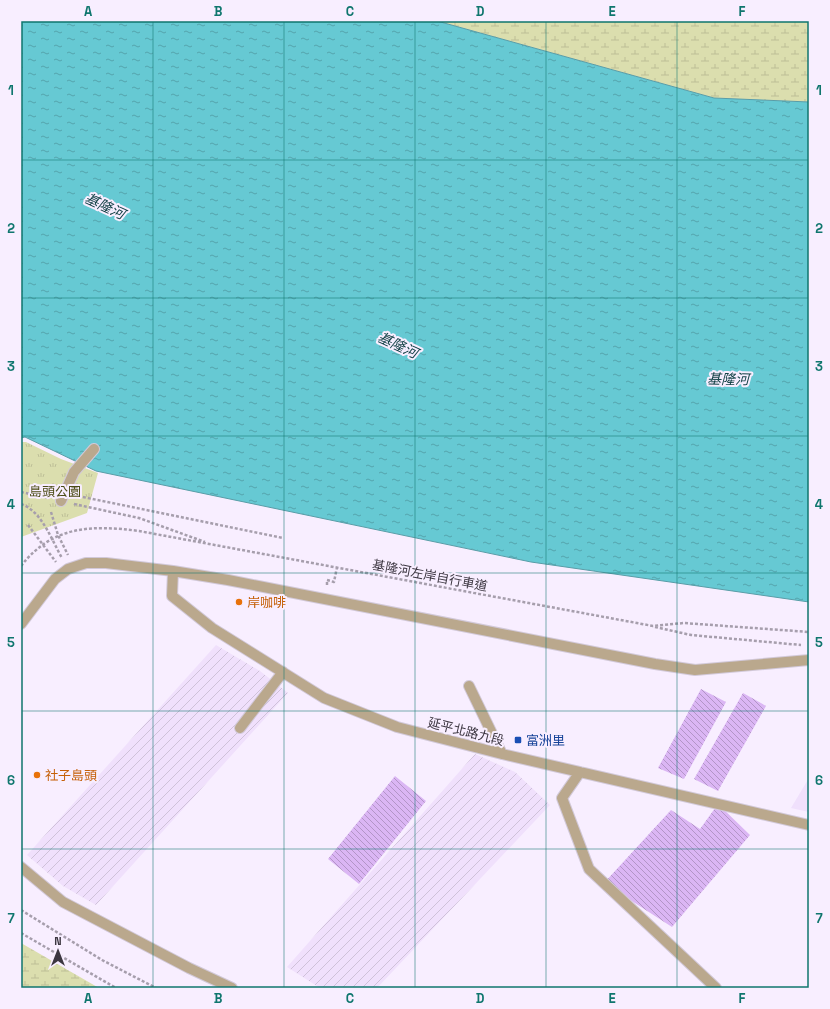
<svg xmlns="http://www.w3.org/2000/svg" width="830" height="1009" viewBox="0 0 830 1009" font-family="'Space Grotesk','Noto Sans TC',sans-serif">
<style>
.built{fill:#f0e0fc}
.industrial{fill:url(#industrial-furrows)}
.grass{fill:url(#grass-tufts)}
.wetland{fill:url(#wetland-marsh)}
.water{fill:url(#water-ripples);stroke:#599da7}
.building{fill:url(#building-back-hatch)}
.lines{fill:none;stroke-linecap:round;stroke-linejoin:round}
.minor-casing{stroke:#d2c9d9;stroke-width:12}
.path{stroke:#a69eac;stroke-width:2.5;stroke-dasharray:3 2;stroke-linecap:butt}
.minor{stroke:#baa88d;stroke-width:10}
.grid{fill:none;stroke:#0f766e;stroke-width:1;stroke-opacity:0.55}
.food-dot{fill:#e8710a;stroke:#f8eeff;stroke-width:1.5}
.transit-dot{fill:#1a4fb4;stroke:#f8eeff;stroke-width:1.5}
.labels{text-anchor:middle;stroke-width:4;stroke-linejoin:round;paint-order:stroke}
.park-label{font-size:13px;fill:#4b4c16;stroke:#f8eeff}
.street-label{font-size:13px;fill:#3c3641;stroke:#f8eeff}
.food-label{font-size:13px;fill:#c56008;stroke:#f8eeff;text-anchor:start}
.transit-label{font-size:13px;fill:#164399;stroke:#f8eeff;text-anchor:start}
.water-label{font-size:14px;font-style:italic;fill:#144247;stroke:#f8eeff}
.neatline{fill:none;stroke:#0f766e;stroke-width:1.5}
.grid-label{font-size:13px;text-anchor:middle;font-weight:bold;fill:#0f766e}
</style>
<defs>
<pattern id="industrial-furrows" width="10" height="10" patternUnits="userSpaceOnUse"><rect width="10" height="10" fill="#f0e0fc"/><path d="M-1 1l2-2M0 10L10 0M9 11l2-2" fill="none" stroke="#cfc1d9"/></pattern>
<pattern id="grass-tufts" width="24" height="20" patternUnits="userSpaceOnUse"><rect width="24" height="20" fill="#dbdeae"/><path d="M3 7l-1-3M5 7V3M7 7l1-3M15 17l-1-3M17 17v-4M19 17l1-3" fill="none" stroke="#bdbf97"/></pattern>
<pattern id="wetland-marsh" width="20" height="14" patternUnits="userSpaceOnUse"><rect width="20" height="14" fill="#dbdeae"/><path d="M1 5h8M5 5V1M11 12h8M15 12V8" fill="none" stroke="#bdbf97"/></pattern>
<pattern id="water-ripples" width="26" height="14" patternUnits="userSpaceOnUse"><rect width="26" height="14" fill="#66c9d3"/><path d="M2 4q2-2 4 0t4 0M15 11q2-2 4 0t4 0" fill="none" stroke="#55a4ad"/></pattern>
<pattern id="building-back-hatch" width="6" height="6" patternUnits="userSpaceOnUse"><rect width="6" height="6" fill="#dbb6f4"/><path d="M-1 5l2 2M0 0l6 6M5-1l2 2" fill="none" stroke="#b395c7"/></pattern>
</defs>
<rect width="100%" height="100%" fill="#f8eeff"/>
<!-- built -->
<path class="built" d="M 809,778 L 809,812 L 791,808 Z"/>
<!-- industrial -->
<path class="industrial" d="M 216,645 L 260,671 L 288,693 L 96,905 L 63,886 L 27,855 Z
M 475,754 L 515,772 L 550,805 L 377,988 L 320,988 L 287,967 Z"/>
<!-- grass -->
<path class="grass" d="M 21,442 L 26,442 L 61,459 L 98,473 L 87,513 L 21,537 Z"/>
<!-- wetland -->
<path class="wetland" d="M 437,21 L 809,21 L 809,102 L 714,98 Z
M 21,943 L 99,988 L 21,988 Z"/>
<!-- water -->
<path class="water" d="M 21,21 L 437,21 L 714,98 L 809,102 L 809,602 L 531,562 L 96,471 L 25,437 L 21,438 Z"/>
<!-- building -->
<path class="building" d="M 701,689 L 726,702 L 684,779 L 658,768 Z
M 743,693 L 766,706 L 718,791 L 694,779 Z
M 395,776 L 426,801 L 359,884 L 328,859 Z
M 718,804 L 750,835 L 672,927 L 604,883 L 671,810 L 700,829 Z"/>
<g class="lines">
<defs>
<path id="minor" d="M 61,501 L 74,472 L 94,449
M 173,571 L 172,596 L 212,628 L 324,698 L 397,727 L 502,754 L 809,825
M 21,624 L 55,579 L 68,569 L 86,563 L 106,563 L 173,571 L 228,580 L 655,664 L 695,670 L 809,660
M 469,686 L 502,754
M 240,728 L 283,672
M 580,772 L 562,798 L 589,869 L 716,988
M 21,867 L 63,902 L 189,968 L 232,988"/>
</defs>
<!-- minor casing -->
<use href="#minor" class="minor-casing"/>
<!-- path -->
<path class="path" d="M 21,492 L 49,498
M 78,496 L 283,538
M 21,504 C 42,511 52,541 62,558
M 74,504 L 139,518 L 205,542
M 51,512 L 58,535 L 68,555
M 28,525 L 56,562
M 21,566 C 53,525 92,525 139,531 L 653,626 L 684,623 L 809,632
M 327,585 L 327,580 L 334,582 L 337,567
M 655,627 L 691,635 L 801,645
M 21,910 L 102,960 L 156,988
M 21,933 L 116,988"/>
<!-- minor -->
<use href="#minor" class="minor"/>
</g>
<!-- grid -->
<path class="grid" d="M 153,21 L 153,988M 284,21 L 284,988M 415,21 L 415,988M 546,21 L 546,988M 677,21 L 677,988M 21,160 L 809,160M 21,298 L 809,298M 21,436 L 809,436M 21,573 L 809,573M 21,711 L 809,711M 21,849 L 809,849"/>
<!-- markers -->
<g class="food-dot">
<circle cx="239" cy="602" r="4"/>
<circle cx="37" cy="775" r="4"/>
</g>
<rect class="transit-dot" x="514" y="736" width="8" height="8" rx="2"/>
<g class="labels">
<!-- park labels -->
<g class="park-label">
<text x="55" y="496">島頭公園</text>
</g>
<!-- street labels -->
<g class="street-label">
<text transform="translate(430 575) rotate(11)" y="5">基隆河左岸自行車道</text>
<text transform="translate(466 731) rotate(14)" y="5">延平北路九段</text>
</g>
<!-- food labels -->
<g class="food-label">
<text x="247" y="607">岸咖啡</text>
<text x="45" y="780">社子島頭</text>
</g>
<!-- transit labels -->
<g class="transit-label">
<text x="526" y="745">富洲里</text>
</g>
<!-- water labels -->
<g class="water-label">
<text transform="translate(105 206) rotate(25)" y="5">基隆河</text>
<text transform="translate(398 345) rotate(25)" y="5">基隆河</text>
<text transform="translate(728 379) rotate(1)" y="5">基隆河</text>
</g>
</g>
<!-- border -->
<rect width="830" height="1009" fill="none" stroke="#f8eeff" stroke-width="44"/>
<!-- north arrow -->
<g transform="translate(58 951)" stroke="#f8eeff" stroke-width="3" paint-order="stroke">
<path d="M0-3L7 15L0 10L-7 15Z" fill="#3c3641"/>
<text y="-6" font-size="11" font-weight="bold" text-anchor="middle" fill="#3c3641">N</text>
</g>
<rect x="22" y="22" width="786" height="965" class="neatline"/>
<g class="grid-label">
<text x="88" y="16">A</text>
<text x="218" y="16">B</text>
<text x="350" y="16">C</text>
<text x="480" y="16">D</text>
<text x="612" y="16">E</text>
<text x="742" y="16">F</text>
<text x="11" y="95">1</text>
<text x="819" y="95">1</text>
<text x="11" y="233">2</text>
<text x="819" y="233">2</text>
<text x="11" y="371">3</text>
<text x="819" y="371">3</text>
<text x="11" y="509">4</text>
<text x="819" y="509">4</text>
<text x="11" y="647">5</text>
<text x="819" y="647">5</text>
<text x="11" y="785">6</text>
<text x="819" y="785">6</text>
<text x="11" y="923">7</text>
<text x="819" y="923">7</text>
<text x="88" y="1003">A</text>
<text x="218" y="1003">B</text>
<text x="350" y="1003">C</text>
<text x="480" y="1003">D</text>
<text x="612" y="1003">E</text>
<text x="742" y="1003">F</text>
</g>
</svg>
